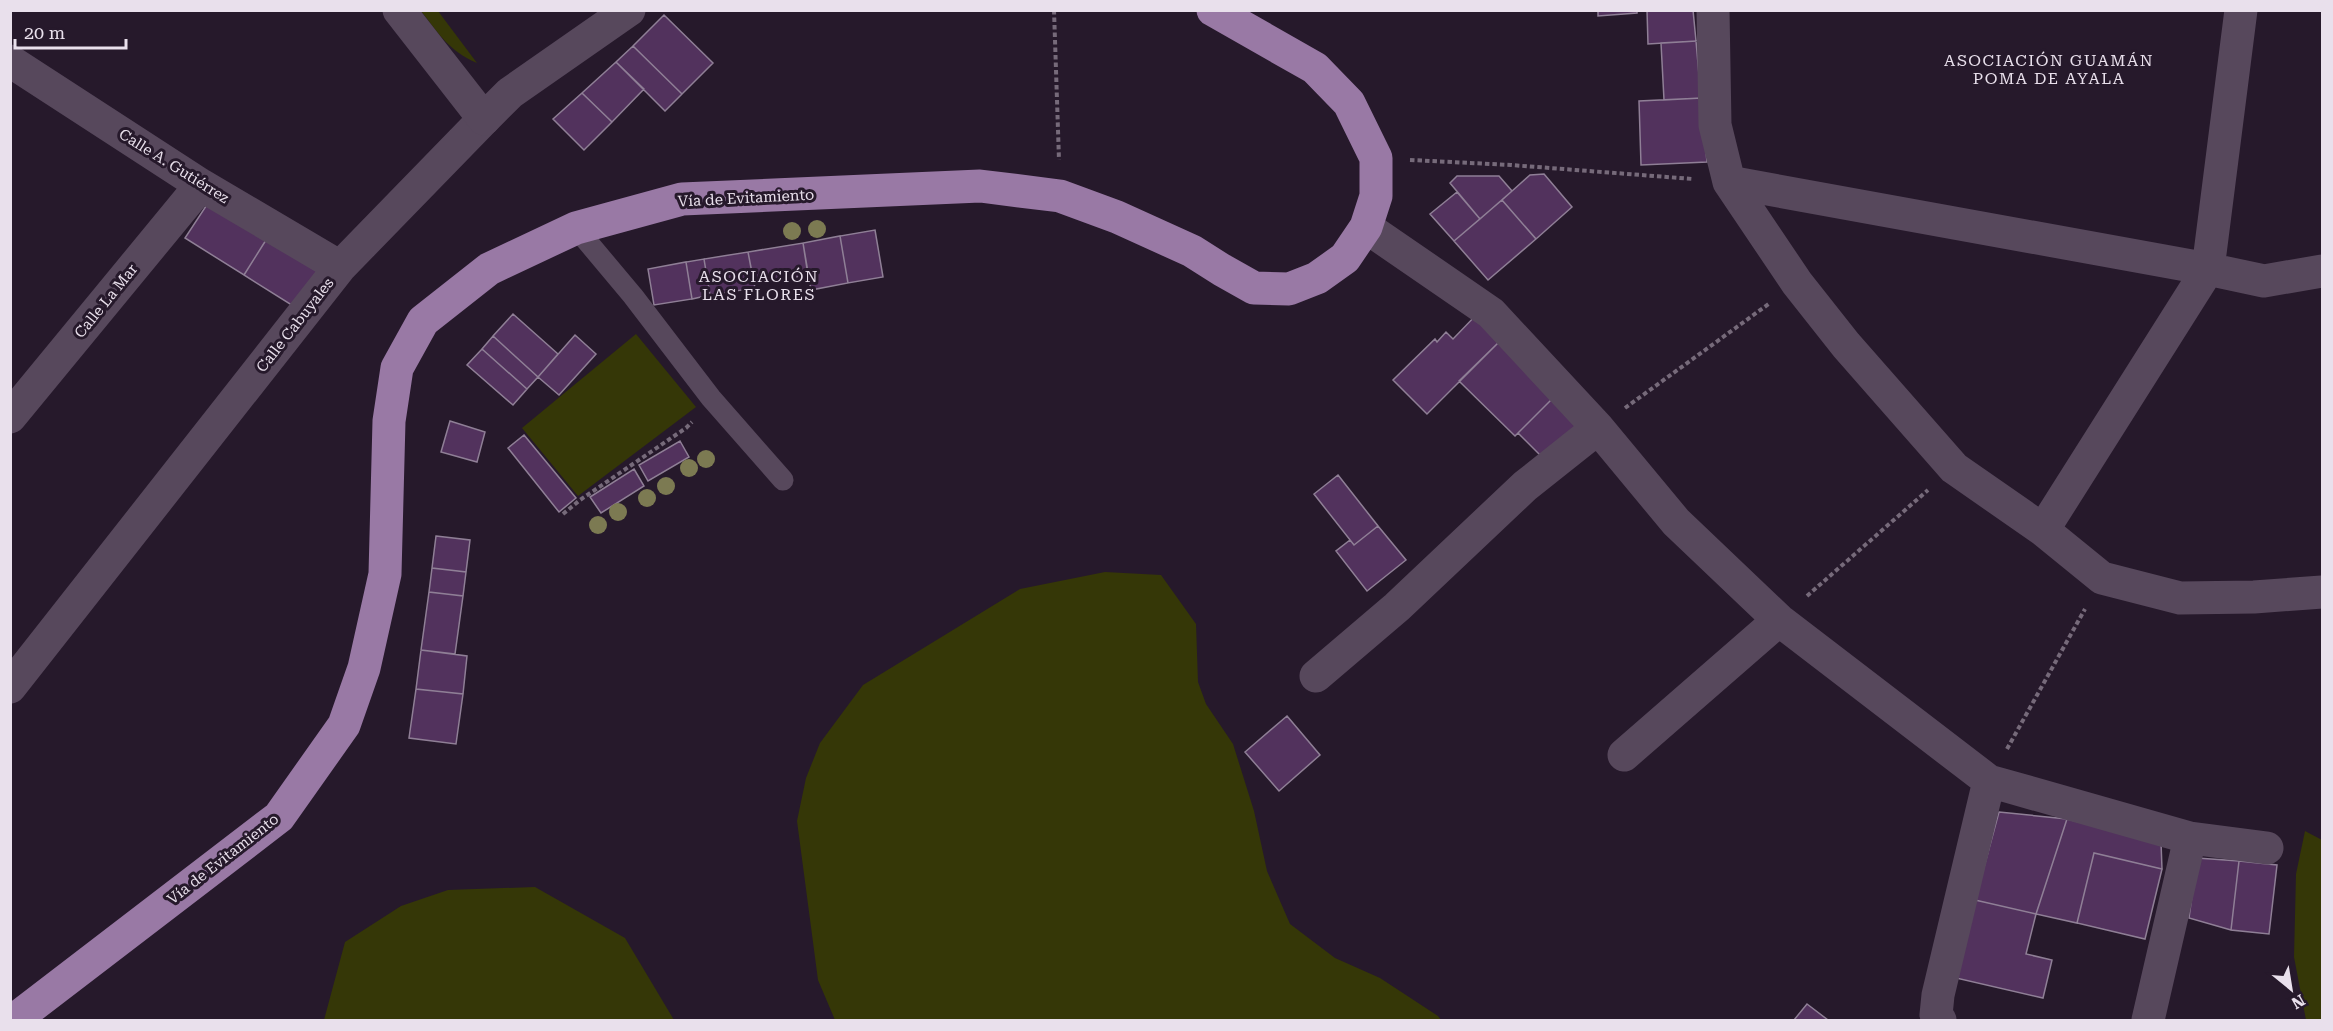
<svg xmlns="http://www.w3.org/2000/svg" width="2333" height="1031" viewBox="0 0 2333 1031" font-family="'Roboto Serif',serif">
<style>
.green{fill:#353707}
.building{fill:#52325d;stroke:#8f7f96;stroke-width:1.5}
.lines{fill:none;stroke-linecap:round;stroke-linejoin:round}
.path{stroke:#766a7a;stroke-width:4;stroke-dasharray:4.5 3;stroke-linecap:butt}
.service{stroke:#57485c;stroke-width:21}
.minor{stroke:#57485c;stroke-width:33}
.tertiary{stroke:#57485c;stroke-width:33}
.trunk{stroke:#9979a5;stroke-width:33}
.tree{fill:#7c7a52}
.labels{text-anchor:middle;stroke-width:6;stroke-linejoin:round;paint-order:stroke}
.street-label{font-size:15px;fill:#e9e0ec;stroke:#26192b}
.neighbourhood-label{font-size:16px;letter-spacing:1.5px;fill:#e9e0ec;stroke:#26192b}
</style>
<rect width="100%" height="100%" fill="#26192b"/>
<!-- green -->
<path class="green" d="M 421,11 L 438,11 L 477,63 C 449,51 439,34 421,11 Z
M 636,334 L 696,407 L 578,496 L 522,428 Z
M 1105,572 L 1161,575 L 1196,624 L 1198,682 L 1206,704 L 1233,744 L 1254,811 L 1267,871 L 1290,924 L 1335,958 L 1380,978 L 1438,1016 L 1441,1020 L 835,1020 L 818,980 L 797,821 L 806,778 L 820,743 L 863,685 L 1020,589 Z
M 2305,831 L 2322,840 L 2322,1020 L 2306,1020 L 2294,957 L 2296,874 Z
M 535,887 L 625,938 L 674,1020 L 324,1020 L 345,942 L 401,906 L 448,890 Z"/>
<!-- building -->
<path class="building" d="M 1598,10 L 1637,10 L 1637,13 L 1598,16 Z
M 1647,10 L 1693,10 L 1696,41 L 1648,44 Z
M 664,15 L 713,63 L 682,94 L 633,46 Z
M 1696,41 L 1701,98 L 1664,100 L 1661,43 Z
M 633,46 L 682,94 L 665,111 L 616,62 Z
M 616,62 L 644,89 L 612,122 L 582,93 Z
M 582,93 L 612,122 L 584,150 L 553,119 Z
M 1701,98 L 1707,162 L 1641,165 L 1639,101 Z
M 1544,174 L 1572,207 L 1536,239 L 1502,200 L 1530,175 Z
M 1457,176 L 1499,176 L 1512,191 L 1480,219 L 1450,183 Z
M 1457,192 L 1480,219 L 1454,241 L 1430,214 Z
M 1502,200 L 1536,239 L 1488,280 L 1454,241 Z
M 208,203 L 266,240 L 244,275 L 185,238 Z
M 875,230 L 883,277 L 848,283 L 840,236 Z
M 840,236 L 848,283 L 811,290 L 803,243 Z
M 266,240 L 322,274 L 298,309 L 244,275 Z
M 803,243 L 808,275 L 754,284 L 748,252 Z
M 748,252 L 755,288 L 710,295 L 704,259 Z
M 704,259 L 710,295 L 692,299 L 686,262 Z
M 686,262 L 692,299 L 654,305 L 648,269 Z
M 1479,312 L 1502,339 L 1427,414 L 1393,380 L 1435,339 L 1437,342 L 1446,332 L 1453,339 Z
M 513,314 L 558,354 L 538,377 L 493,336 Z
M 575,335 L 596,354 L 559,395 L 538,377 Z
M 493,336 L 538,377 L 527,389 L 482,349 Z
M 1502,339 L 1554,397 L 1515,436 L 1459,381 Z
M 482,349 L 527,389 L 513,405 L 467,365 Z
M 1554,397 L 1580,427 L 1546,461 L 1518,433 Z
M 450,421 L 485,432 L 477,462 L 441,452 Z
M 524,435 L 576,498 L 559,512 L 508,448 Z
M 680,441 L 689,457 L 648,481 L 639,465 Z
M 634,469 L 644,486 L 601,513 L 590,497 Z
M 1338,475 L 1378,526 L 1354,545 L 1314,494 Z
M 1378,526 L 1406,560 L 1367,591 L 1336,551 L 1350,540 L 1354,545 Z
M 436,536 L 470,540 L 466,572 L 432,568 Z
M 432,568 L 466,572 L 463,596 L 429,592 Z
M 429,592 L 463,596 L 455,654 L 421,650 Z
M 421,650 L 467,656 L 463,694 L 416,689 Z
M 416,689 L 463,694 L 456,744 L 409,738 Z
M 1287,716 L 1320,755 L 1279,791 L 1245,752 Z
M 1999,812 L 2067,819 L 2036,914 L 1975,900 Z
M 2067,819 L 2161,842 L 2162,869 L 2094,853 L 2077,923 L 2036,914 Z
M 2094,853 L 2162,869 L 2145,939 L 2077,923 Z
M 2197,858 L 2239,861 L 2231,930 L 2189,918 Z
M 2239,861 L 2277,865 L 2269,934 L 2231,930 Z
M 1975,900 L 2036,914 L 2026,954 L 2052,960 L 2043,998 L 1956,978 Z
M 1807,1004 L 1828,1020 L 1794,1020 Z"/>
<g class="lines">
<!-- path -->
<path class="path" d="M 1054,10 L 1059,160
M 1410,160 L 1511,165 L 1693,179
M 1625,408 L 1770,303
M 563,514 L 580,500 L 686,428 L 692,422
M 1807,596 L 1928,490
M 2007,749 L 2085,609"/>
<!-- service -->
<path class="service" d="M 576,228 L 633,296 L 711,398 L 783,480"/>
<!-- minor -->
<path class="minor" d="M 1713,10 L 1715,125 L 1729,182 L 1797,283 L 1846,345 L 1954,468 L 2043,530 L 2102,578 L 2180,598 L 2254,597 L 2322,592
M 10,61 L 201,185 L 340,267
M 1729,182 L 2208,269 L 2264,281 L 2322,271
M 1366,227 L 1491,313 L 1598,428 L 1676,522 L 1779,620 L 1989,781 L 2190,838 L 2267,848
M 10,417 L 201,185
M 2043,530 L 2208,269 L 2241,10
M 1316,676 L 1397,607 L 1525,486 L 1598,428
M 10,687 L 340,267 L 484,119
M 1624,755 L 1779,620
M 1940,1020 L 1936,1015 L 1938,995 L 1989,781
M 2148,1020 L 2190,838"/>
<!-- tertiary -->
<path class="tertiary" d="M 399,10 L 484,119 L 510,93 L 629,10"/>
<!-- trunk -->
<path class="trunk" d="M 14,1020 L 279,817 L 344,725 L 364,668 L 385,574 L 389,421 L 397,368 L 423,321 L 489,269 L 576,228 L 682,199 L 980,186 L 1060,196 L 1117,217 L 1192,251 L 1222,270 L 1254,288 L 1289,289 L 1317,278 L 1345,258 L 1366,227 L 1376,196 L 1376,158 L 1349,103 L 1315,68 L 1213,10"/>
</g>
<!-- trees -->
<g class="tree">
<circle cx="817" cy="229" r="9"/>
<circle cx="792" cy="231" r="9"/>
<circle cx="706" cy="459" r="9"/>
<circle cx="689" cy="468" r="9"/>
<circle cx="666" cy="486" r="9"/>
<circle cx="647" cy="498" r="9"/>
<circle cx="618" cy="512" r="9"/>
<circle cx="598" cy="525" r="9"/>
</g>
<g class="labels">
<!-- street labels -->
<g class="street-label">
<text transform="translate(174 166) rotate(32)" y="5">Calle A. Gutiérrez</text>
<text transform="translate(746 198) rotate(-3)" y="5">Vía de Evitamiento</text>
<text transform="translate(106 301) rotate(-51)" y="5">Calle La Mar</text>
<text transform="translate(295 325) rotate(-52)" y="5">Calle Cabuyales</text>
<text transform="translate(223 859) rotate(-38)" y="5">Vía de Evitamiento</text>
</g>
<!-- neighbourhood labels -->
<g class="neighbourhood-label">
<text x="2049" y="66">ASOCIACIÓN GUAMÁN<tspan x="2049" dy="18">POMA DE AYALA</tspan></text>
<text x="759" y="282">ASOCIACIÓN<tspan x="759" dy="18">LAS FLORES</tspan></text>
</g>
</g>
<!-- border -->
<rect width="2333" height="1031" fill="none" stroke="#e9e0ec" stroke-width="24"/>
<!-- north arrow -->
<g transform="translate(2291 989) rotate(150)" stroke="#26192b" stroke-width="4.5" paint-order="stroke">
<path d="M0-4.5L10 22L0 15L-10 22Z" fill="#e9e0ec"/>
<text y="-9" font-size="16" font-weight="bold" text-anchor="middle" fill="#e9e0ec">N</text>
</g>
<!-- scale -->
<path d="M15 39v9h111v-9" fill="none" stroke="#e9e0ec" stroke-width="3"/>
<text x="24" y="39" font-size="18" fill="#e9e0ec" stroke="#26192b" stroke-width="4.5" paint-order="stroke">20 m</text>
</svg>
